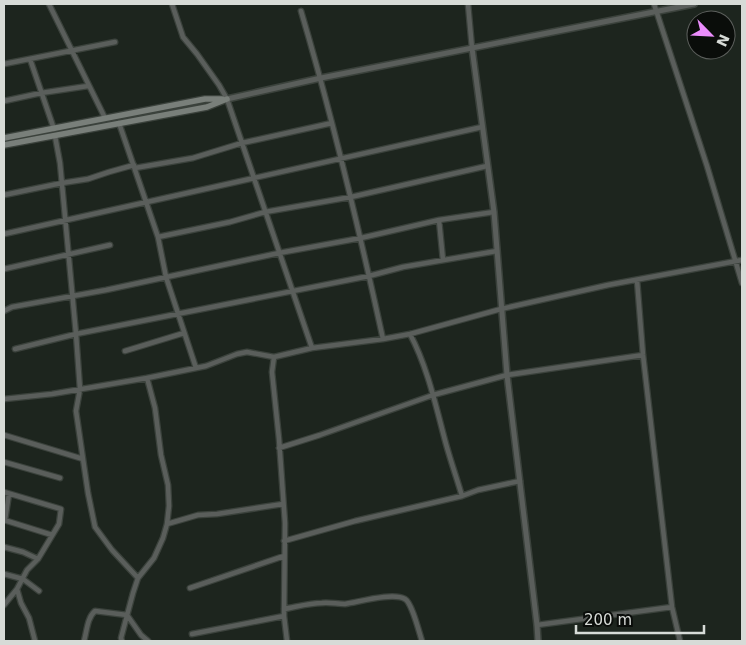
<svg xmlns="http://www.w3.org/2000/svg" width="746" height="645" viewBox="0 0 746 645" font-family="'DejaVu Sans',sans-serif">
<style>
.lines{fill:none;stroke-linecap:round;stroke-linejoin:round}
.minor-casing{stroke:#3b423c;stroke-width:7}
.tertiary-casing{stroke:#3b423c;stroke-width:8}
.secondary-casing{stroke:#3b423c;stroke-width:8}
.minor{stroke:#5a5e5b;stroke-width:4.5}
.tertiary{stroke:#5a5e5b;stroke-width:5}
.secondary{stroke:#797f7a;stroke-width:5.5}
</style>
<rect width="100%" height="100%" fill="#1d251e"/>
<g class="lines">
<defs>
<path id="minor" d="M 49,4 L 105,118
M 172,4 L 183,37 L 197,54 L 219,85 L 227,99 L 312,348
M 468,4 L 472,48
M 654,4 L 707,166 L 742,283
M 301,11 C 333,119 359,229 383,339
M 30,59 L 54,129
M 4,64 L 115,42
M 4,101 L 41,93 L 88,86
M 119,123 L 158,237 L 166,277 L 196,368
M 55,136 L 60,163 L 76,334 L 80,389 L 76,411 L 88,493 L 95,527 L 112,550 L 138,578
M 135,168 L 193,158 L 242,143 L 332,123
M 4,195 L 62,183 L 88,179 L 109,172 L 134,165
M 439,220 L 443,260
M 4,234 L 482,127
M 158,237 L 230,222 L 265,212 L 351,197 L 487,166
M 4,269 L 110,245
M 637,280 L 643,355 L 672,607 L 680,641
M 4,311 L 12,307 L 106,290 L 279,253 L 361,238 L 439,220 L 494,212
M 410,334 C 428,368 436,407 446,444 C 451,462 457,479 462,496
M 15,349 L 76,334 L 369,276 L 403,267 L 497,251
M 125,351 L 184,333
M 274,357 L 272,372 L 279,439 L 285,523 L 284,616 L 287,641
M 4,399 L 52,394 L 147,378 L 206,366 L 237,354 L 247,352 L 274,357 L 312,348 L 383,339 L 410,334 L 501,309 L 608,285 L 742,260
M 4,435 L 83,459
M 279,448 L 320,435 L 433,395 L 507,375 L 643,355
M 4,462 L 60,478
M 4,492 L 61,509 L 59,524 L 38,559 L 27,570 L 17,589 L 21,603 L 29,618 L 35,641
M 4,520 L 52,535
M 5,520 L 9,494
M 167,524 L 198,515 L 217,514 L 283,504
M 284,541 L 355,521 L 462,496 L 478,490 L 520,481
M 4,547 L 23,552 L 38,559
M 4,574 L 23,579 L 39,591
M 190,588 L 284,556
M 4,605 L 17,589
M 284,609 C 296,607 309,603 322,603 C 329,602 337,604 345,604 C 359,602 393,592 405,599 C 412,603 419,632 422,641
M 537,625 L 672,607
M 192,634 L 284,616
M 84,641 C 87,631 87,618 95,611 L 127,615 L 141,635 L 148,641
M 122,641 L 121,638 L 133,593 L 138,578 L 154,558 L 163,538 L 167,524 L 169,506 L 168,485 L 161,455 L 155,408 L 147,378"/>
<path id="tertiary" d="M 472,48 L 494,212 L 507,375 L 537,625 L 538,641
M 227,99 L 321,78 L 694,4"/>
<path id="secondary" d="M 4,138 L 205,99 L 222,99
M 4,145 L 207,107 L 227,99"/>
</defs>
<!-- minor casing -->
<use href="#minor" class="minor-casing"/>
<!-- tertiary casing -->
<use href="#tertiary" class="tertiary-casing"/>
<!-- secondary casing -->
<use href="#secondary" class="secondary-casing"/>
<!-- minor -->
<use href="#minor" class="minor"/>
<!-- tertiary -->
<use href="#tertiary" class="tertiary"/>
<!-- secondary -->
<use href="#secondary" class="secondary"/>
</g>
<!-- border -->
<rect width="746" height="645" fill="none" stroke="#d7dbd7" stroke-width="10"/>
<!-- north arrow -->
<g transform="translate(711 35) rotate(114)"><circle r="24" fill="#0a0d0a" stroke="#5c5f5c"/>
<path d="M0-4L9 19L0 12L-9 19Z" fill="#eb8dfc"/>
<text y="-8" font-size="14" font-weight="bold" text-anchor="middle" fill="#d7dbd7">N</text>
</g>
<!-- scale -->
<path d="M576 625v8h128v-8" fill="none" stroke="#d7dbd7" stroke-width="2.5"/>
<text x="584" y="625" font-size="15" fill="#d7dbd7" stroke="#0a0d0a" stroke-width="4" paint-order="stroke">200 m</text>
</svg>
